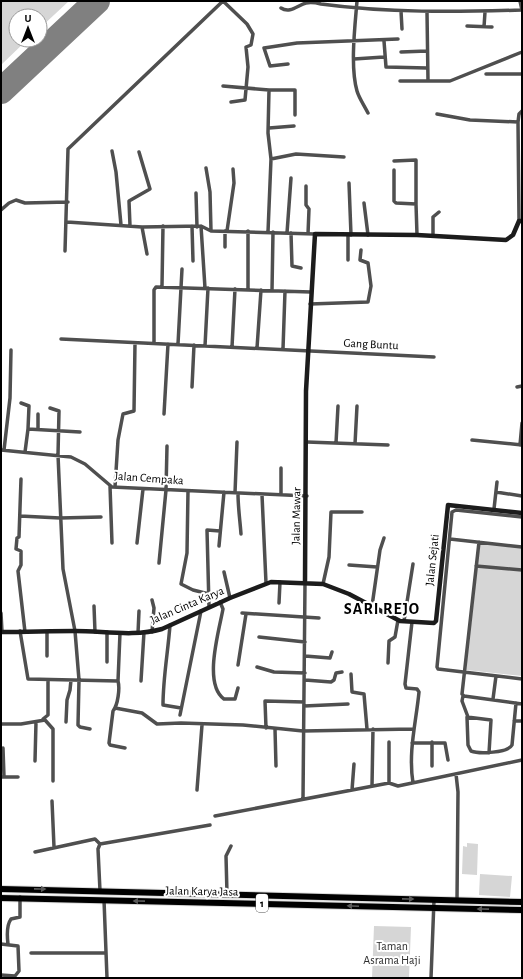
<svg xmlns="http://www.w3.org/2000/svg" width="523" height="979" viewBox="0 0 523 979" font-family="'Alegreya Sans',sans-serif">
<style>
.green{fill:#d6d6d6}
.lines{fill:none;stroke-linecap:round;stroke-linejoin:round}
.runway{stroke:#808080;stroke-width:26}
.highway-casing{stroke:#dbdbdb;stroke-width:8}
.street{stroke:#4f4f4f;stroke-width:3.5}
.secondary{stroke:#1c1c1c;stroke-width:4.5}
.highway{stroke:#000;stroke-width:6}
.oneway{fill:#595959}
.labels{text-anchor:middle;stroke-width:4;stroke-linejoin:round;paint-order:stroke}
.shield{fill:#fff;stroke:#4c4c4c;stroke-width:1}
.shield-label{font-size:11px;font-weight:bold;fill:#000}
.street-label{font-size:12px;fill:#000;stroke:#fff}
.park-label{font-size:12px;fill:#2d2d2d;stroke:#fff}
.district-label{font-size:16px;font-weight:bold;letter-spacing:1px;fill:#000;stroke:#fff}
</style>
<rect width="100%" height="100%" fill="#fff"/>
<!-- green -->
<path class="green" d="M 1,1 L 69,1 L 40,28 L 40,16 L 16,16 L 16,40 L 27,40 L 1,65 Z
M 480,543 L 522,548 L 522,676 L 466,670 Z
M 467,843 L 478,844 L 477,875 L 462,874 L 463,846 L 467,847 Z
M 480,874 L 512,876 L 510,897 L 479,895 Z
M 374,926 L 411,927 L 409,978 L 372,978 Z"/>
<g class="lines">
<!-- runway -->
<path class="runway" d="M 1,91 L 97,1"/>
<defs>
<path id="highway" d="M 1,889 L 522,902
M 1,898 L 522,910"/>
</defs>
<!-- highway casing -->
<use href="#highway" class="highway-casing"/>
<!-- street -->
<path class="street" d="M 223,1 L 247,24 L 253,34 L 251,45 L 246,47 L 248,67 L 245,100 L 231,102
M 357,1 C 355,26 350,67 357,91 C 359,98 364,105 368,113
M 520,1 L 522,10
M 281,8 C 290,14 298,5 306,3 C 311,2 317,3 321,4 C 388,13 455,12 522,10
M 401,11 L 402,29
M 427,12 L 428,81
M 467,26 L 492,27
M 484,27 L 485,12
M 384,41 L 386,67 L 427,68
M 401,52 L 427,51
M 354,59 L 384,57
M 288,64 L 270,66 L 264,48 L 297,43 L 398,39
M 486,74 L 522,74
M 400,81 L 450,81 L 522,52
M 223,86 L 269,90 L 295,90 L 295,115
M 437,114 L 470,120 L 518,122
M 269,128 L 294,126
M 112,151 L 116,172 L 121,225
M 271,159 L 296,154 L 344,157
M 394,161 L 416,160 L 416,204
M 206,168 L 210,192 L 211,231
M 394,170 L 394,201 L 396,203 L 416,204 L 417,235
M 349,183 L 351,235
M 306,186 L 306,205 L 309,209 L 308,234
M 196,193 L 197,227
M 364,203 L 368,235
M 1,210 L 9,203 L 16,200 L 25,203 L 68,202
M 519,221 L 518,122 L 519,114 L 522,111
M 67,222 L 142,227 L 201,226 L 211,231 L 315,234
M 130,226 L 129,201 L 150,189 L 139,152
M 192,226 L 193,261
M 201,226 L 205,288
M 142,227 L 147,254
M 225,231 L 225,247
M 227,231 L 234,183 L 233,169
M 248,231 L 248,290
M 268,232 L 271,159 L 268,133 L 269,90
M 287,233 L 291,178
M 291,233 L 292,266 L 301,268
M 348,235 L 348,260
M 433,236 L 433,217 L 439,212
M 65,251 L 68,149 L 223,1
M 162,286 L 163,226
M 272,291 L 273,232
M 310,304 L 368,302 L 371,286 L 368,263 L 360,260 L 361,250
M 61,339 L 434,357
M 154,343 L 154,290 L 156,287 L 311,292
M 178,344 L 182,269
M 205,346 L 208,288
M 232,347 L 235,289
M 257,348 L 261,290
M 283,349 L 285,291
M 192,387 L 194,345
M 517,387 L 522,386
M 21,403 L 29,406 L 28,429 L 80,432
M 50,408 L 59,411 L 58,455 L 63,569 L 75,631 L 79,680 L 78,725 L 80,727 L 90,729
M 164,414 L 168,344
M 38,429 L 38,414
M 472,440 L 522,445
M 307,442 L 388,445
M 336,443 L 338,406
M 355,444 L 357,406
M 520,445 L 522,423
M 1,450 L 71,457 L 85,464 L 112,487 L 307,496
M 4,450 L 10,398 L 11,350
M 25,452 L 28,429
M 281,468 L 281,495
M 21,479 L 19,537 L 17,538 L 16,549 L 21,551 L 21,565 L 18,571 L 25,632
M 110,486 L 112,543
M 115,487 L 118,440 L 123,414 L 134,411 L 135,343
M 188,491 L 187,553 L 181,584 L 193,590 L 209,594
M 496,492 L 522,496
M 235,493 L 237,442
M 238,493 C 238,508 240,520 241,534
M 262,495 L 266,583
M 494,509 L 497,482
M 20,516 L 60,518 L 101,517
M 522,517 L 456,510 L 452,512 L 437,667 L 438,669 L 522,679
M 450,539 L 522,547
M 479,542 L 462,694 L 464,696 L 522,704
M 137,543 L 143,489
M 219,546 L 224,492
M 159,563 L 166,490 L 167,446
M 349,565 L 377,567
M 476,566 L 522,570
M 224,572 L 230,598
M 323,584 L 329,557 L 331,512 L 362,512
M 152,600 L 154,608 L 152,632
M 220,602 L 223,609 C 219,631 203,684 224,699 L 235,699 L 238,688
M 279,603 L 280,582
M 94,606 L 95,632
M 372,606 L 380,550 L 384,538
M 209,607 L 207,530 L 220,531
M 1,613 L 2,632
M 242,613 L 319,618
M 404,621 L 413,564
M 412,622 L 405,684 L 406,688 L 417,689 L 419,692 C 416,723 408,752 413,783
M 170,625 C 168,652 163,678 163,705 L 181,708
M 20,631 L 28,679 L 118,681
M 120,633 L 118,681 C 120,688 118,705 113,711 L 109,743 L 110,745 L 125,748
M 138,633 L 139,611
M 259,637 L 305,642
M 47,656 L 47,632
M 305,656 L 330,658 L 332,652
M 107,662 L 107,632
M 388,663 L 389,641 L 395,637 L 398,620
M 238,665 L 246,614
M 257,667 L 274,672 L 305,673
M 351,674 L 352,692 L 364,694 L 367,729
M 305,680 L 331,682 L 334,680 L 336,673 L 342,672
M 141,681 L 144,632
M 463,696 L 462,701 L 468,717
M 493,699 L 496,676
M 304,706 L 348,704
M 115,708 L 142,713 L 157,724 L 181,723 L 243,725 L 303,731 L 413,729
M 180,715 L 201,611
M 43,719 L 48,715 L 48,680
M 514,721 L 522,721
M 66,722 L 67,700 L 70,690 L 71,680
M 1,724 L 21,724 L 45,720 L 53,729 L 53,781
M 266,728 L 265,701 L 304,702
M 275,729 L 276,766
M 432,742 L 432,766
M 412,743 L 445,743 L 448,760
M 3,748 L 4,777
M 489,753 L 491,720 L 467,717 L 468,745 L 471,751 C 479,754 508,753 512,745 L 516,703
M 35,761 L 36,722
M 456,774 L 458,792 L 457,900
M 1,777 L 18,777
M 389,783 L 389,742
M 372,786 L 373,729
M 197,790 L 202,725
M 352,790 L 354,764
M 303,799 L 305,583
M 52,801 L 54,847
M 215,816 L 389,783 L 398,786 L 522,760
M 100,844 L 98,849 L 100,891
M 35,852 L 95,839 L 100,844 L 210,825
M 227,894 L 226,856 L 231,846
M 104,900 L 107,978
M 1,944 L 18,946 L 19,971 L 15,976 L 1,975
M 8,944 C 7,936 6,926 11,919 L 20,917 L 20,897
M 31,953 L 106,953
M 431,978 L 434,900"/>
<!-- secondary -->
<path class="secondary" d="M 305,583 L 306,391 L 315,234 L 417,235 L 506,240 L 513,235 L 519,221 L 522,221
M 1,632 C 26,632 51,631 75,631 C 104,631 134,637 162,629 L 230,598 L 271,582 L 323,584 L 349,594 L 400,621 L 434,623 L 436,621 L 448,505 L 522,513"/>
<!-- highway -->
<use href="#highway" class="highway"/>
</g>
<!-- one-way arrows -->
<defs><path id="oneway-solid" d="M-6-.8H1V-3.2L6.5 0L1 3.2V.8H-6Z"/></defs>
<g class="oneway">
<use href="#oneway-solid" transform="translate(40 889) rotate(1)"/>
<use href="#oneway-solid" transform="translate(408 899) rotate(1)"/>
<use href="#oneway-solid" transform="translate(139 901) rotate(-179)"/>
<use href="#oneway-solid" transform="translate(353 906) rotate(-178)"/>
<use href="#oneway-solid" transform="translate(483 909) rotate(-179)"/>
</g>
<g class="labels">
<!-- shield labels -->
<rect class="shield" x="256" y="894" width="12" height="18" rx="3"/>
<g class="shield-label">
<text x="262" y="907">1</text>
</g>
<!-- street labels -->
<g class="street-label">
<text transform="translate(371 344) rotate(3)" y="4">Gang Buntu</text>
<text transform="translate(149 478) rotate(4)" y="4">Jalan Cempaka</text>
<text transform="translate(296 516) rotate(-89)" y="4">Jalan Mawar</text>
<text transform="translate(432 560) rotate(-84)" y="4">Jalan Sejati</text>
<text transform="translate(187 605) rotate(-23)" y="4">Jalan Cinta Karya</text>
<text transform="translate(202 891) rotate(1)" y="4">Jalan Karya Jasa</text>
</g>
<!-- park labels -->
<g class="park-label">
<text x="392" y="950">Taman<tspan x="392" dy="14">Asrama Haji</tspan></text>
</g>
<!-- district labels -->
<g class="district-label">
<text x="382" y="614">SARI REJO</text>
</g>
</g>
<!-- border -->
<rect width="523" height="979" fill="none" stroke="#000000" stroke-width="4"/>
<!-- north arrow -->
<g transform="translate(28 28)"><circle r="19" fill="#ffffff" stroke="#999999"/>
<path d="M0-3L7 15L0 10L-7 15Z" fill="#000000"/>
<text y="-6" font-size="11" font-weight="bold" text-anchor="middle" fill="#000000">U</text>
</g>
</svg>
